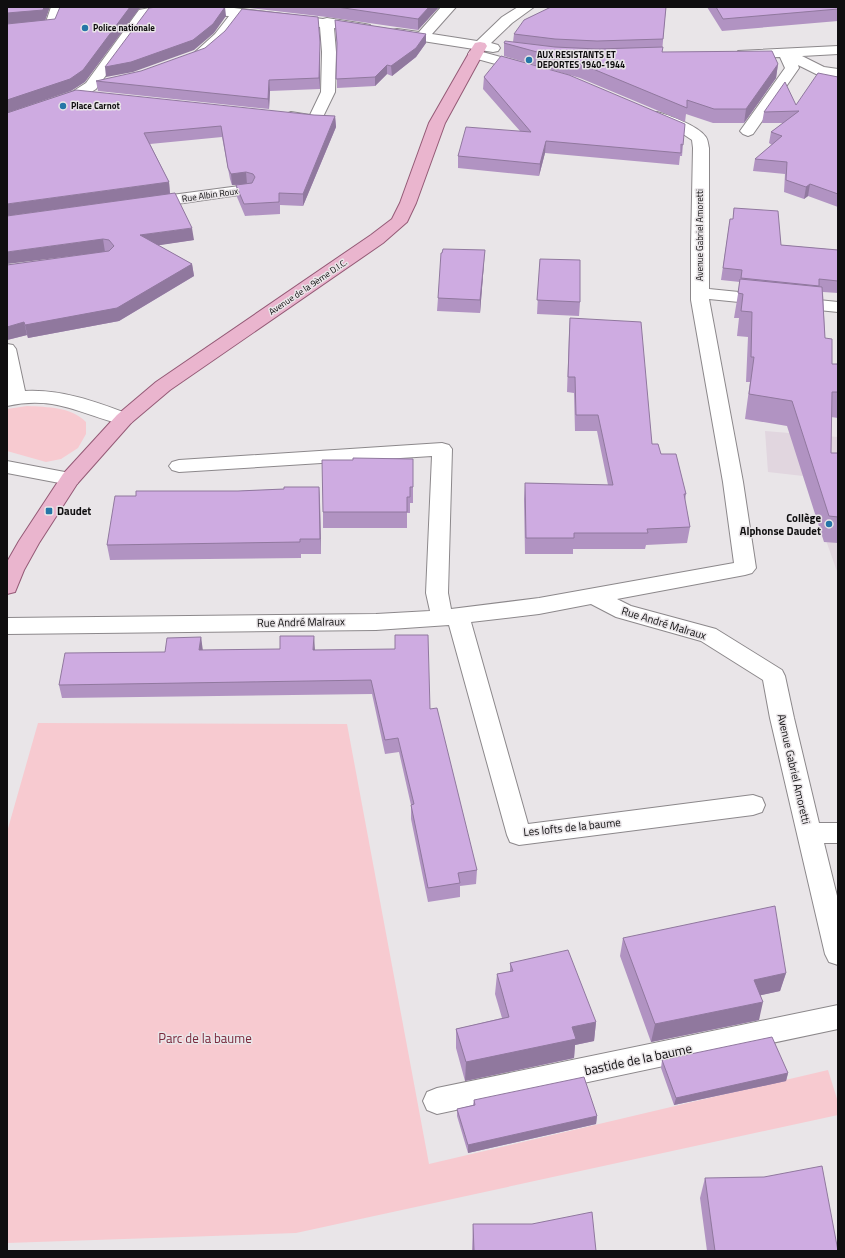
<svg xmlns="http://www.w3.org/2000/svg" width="845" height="1258" viewBox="0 0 845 1258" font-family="'Titillium Web',sans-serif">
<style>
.built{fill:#e1d6df}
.green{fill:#f7cad0}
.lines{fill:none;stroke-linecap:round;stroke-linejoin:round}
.minor-casing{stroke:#8c888b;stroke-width:2}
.major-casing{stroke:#945a76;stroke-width:2}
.minor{fill:#fff;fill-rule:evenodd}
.major{fill:#eab5ce;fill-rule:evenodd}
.wall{fill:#b193c2}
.shaded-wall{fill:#90789e}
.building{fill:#ceabe1;stroke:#90789e}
.poi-dot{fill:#2476a7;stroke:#e9e5e8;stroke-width:1.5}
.labels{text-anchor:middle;stroke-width:3;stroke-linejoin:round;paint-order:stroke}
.far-poi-label{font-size:9px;font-weight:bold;fill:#0f0e0f;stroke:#e9e5e8;text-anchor:start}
.far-street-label{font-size:9px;fill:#0f0e0f;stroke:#e9e5e8}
.poi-label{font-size:11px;font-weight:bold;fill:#0f0e0f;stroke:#e9e5e8;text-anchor:start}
.street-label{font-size:11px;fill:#0f0e0f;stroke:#e9e5e8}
.near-park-label{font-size:13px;fill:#79283c;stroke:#e9e5e8}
.near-street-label{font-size:13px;fill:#0f0e0f;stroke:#e9e5e8}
</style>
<rect width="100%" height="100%" fill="#e9e5e8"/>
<!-- built -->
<path class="built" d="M 765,431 L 838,437 L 838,574 L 803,476 L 768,472 Z"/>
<!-- green -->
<path class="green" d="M 27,406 C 48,407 71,407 86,422 L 86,434 L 78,448 L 61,459 L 46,462 L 7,451 L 7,409 Z
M 38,723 L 347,724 L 429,1164 L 828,1070 L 838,1102 L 838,1115 L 296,1233 L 7,1243 L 7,832 Z"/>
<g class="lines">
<defs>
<path id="minor" d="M 51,7 L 65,7 L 57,29 L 7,34 L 7,26 L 46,22 Z
M 155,7 L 226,7 L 323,19 L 327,18 L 365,24 L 370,25 L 372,28 L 370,31 L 365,32 L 334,28 L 336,52 L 335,92 L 320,123 C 310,126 296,123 286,120 L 283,117 L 286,114 L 291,112 L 310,115 L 321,92 L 322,52 L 320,27 L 242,17 C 233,30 213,60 196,56 L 194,53 L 215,34 L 229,16 L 162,14 L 149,16 L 96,89 L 82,98 L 7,124 L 7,114 L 72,92 L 86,83 L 139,10 Z
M 441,7 L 456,7 L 432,34 L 477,41 L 502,17 L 518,7 L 534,7 L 512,23 L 491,43 L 498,45 L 500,48 L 498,51 L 493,52 L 397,37 L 392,36 L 390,33 L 392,30 L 397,29 L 419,32 Z
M 838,46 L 838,54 L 802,56 L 824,67 L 838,69 L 838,77 L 816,74 L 798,65 L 799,68 L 753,134 L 748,136 L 743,134 L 740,131 L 785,68 L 780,57 L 743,58 L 738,57 L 736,54 L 738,51 Z
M 475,50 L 530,65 L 532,68 L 530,71 L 525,72 L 470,57 L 468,54 L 470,51 Z
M 657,112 C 669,115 698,126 705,136 C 708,139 708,144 709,148 L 709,289 L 838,302 L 838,312 L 709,299 L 743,482 L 756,568 L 752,573 L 745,575 L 617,599 L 631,606 L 716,629 L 782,670 L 785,676 L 794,718 L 819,823 L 838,823 L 838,843 L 824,843 L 838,900 L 838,965 L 829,962 L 825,954 L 770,718 L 763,680 L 701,641 L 616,617 L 591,604 L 539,614 L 471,622 L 528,824 L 753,795 L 762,798 L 765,805 L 762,812 L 753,815 L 519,845 L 510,842 L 507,835 L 449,625 L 376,630 L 7,634 L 7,618 L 376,614 L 430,611 L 426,593 L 432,456 L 179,472 L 172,470 L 169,466 L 172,462 L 179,460 L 442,443 L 449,445 L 452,449 L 448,593 L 451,609 L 539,598 L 734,563 L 723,482 L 691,300 L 691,246 L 693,148 L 692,140 L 680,132 L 652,120 L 649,117 L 652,114 Z
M 247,185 L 253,187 L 255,190 L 253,193 L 149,208 L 143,206 L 141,203 L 143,200 L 149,198 Z
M 7,344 L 13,345 L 16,349 L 25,391 C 62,389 97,402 131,415 L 134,419 L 131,423 L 124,425 C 80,414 55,395 7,406 Z
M 7,461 L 70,473 L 77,474 L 80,479 L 77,484 L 70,485 L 7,473 Z
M 838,1005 L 838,1029 L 437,1114 L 427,1110 L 423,1101 L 427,1092 L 437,1088 Z"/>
<path id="major" d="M 480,42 L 485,43 L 487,46 L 445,123 L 416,203 L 407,222 L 383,243 L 170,390 L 131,423 L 77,484 L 39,543 L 24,570 L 15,592 L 7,594 L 7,562 L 19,541 L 63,474 L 117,415 L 156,382 L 371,235 L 392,219 L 400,203 L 429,123 L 473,46 L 475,43 Z"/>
</defs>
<!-- minor casing -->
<use href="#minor" class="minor-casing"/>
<!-- major casing -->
<use href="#major" class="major-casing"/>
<!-- minor -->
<use href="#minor" class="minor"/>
<!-- major -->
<use href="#major" class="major"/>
</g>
<!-- wall -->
<path class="wall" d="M 242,7 L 439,7 L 418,30 L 327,17 Z
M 666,7 L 662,52 L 778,64 L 776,78 L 744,123 L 713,123 L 686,114 L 685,122 L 580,78 L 504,56 L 504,43 L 513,42 L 514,34 Z
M 707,7 L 838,7 L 838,21 L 722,31 Z
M 335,20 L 426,34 L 426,43 L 416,57 L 392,76 L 387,74 L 375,86 L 337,88 L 337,46 Z
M 320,52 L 320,89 L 270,91 L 269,109 L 98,91 L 96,81 Z
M 484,77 L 683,145 L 682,156 L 680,156 L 679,165 L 545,153 L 539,176 L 458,168 L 458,156 L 520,131 L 483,89 Z
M 838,77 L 838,207 L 808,196 L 804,199 L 784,192 L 785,174 L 753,171 L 755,159 L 772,145 L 769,143 L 771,132 L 783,123 L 762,123 L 764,112 L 796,105 Z
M 7,113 L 314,115 L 335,116 L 336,127 L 303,206 L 280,205 L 280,214 L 245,216 L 237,197 L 236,185 L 232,185 L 230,179 L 222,137 L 150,144 L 169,182 L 170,194 Z
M 734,208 L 781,245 L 838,250 L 838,293 L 823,292 L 825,338 L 832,364 L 838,364 L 838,418 L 831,417 L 831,453 L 838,453 L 838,543 L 824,542 L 787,426 L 745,419 L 750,382 L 746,382 L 748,337 L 737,336 L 739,318 L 734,318 L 740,282 L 721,280 L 730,219 L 733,219 Z
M 7,216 L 194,240 L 158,245 L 192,264 L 194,276 L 119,321 L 28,338 L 27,335 L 7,340 L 7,265 L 106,252 Z
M 540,259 L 580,302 L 579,316 L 537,314 Z
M 484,263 L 480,313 L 437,311 L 438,298 Z
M 570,318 L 652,444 L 661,454 L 686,494 L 685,501 L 690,527 L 687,543 L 646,545 L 645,549 L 573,549 L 573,554 L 525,554 L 524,499 L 525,483 L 608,485 L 597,431 L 575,431 L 574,393 L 567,392 L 569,334 Z
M 413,459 L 413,503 L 410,503 L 410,513 L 407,513 L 407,528 L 323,528 L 323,512 Z
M 319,487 L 320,502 L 321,554 L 301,554 L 301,558 L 110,560 L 107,545 L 136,496 L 284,489 Z
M 201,637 L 202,650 L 315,650 L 430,709 L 477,870 L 476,884 L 460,886 L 460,897 L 428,902 L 411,819 L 411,805 L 399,752 L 385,754 L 372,694 L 62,698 L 59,685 L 165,652 Z
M 623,938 L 786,973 L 780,991 L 761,995 L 759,1020 L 651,1042 L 620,956 Z
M 510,963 L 596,1022 L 594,1041 L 575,1045 L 574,1058 L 465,1081 L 456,1048 L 456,1029 L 502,1018 L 495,994 L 497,974 L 510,972 Z
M 662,1060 L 788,1073 L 786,1081 L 674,1105 L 661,1068 Z
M 474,1100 L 597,1116 L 596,1124 L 468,1153 L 457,1116 L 457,1109 L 473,1105 Z
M 705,1178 L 838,1251 L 707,1251 L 700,1198 Z
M 473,1224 L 596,1251 L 472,1251 Z"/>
<!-- shaded-wall -->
<path class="shaded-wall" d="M 44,7 L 50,7 L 45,21 L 7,24 L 7,13 Z
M 130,7 L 147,7 L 139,9 L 85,82 L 71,91 L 7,113 L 7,100 Z
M 225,7 L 226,16 L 214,33 L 194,50 L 133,72 L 106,77 L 105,67 Z
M 429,7 L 439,7 L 418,30 L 418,19 Z
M 426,34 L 426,43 L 416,57 L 392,76 L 391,66 Z
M 320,42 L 320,89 L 319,78 Z
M 778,64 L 776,78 L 744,123 L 746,109 Z
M 387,65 L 387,74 L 375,86 L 375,77 Z
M 269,80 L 270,91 L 269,109 L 268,99 Z
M 335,116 L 336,127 L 303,206 L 303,194 Z
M 546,141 L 545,153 L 539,176 L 540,164 Z
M 246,172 L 247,184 L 232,185 L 231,174 Z
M 169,182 L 170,194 L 7,216 L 7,204 Z
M 810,184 L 808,196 L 804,199 L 806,187 Z
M 192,228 L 194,240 L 141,248 L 140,235 Z
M 103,239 L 105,252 L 7,264 L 7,252 Z
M 485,250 L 484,263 L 480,313 L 480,300 Z
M 192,264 L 194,276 L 119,321 L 28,338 L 25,325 Z
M 24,322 L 27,335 L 7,340 L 7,327 Z
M 319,487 L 320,502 L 321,554 L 320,539 Z
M 314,636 L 315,650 L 314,664 L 313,650 Z
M 201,637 L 203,651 L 199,650 Z
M 786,973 L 780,991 L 749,998 L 754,980 Z
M 763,1002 L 759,1020 L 651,1042 L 655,1024 Z
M 596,1022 L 594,1041 L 575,1045 L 574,1058 L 465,1081 L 466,1062 L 572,1027 Z
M 788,1073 L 786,1081 L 674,1105 L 676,1098 Z
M 597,1116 L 596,1124 L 468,1153 L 468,1145 Z"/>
<!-- building -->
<path class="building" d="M 7,7 L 44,7 L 43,10 L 7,13 Z
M 60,7 L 130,7 L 83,70 L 70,79 L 7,100 L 7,24 L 55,19 Z
M 157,7 L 225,7 L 213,24 L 193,40 L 131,62 L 105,67 L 149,8 Z
M 337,7 L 429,7 L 418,19 Z
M 551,7 L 666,7 L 663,39 L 597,41 L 555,39 L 514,34 L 524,20 Z
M 716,7 L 838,7 L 838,9 L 723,19 Z
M 242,9 L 318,17 L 320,42 L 319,78 L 269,80 L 268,99 L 96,81 L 141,71 L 205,48 L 225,31 Z
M 335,20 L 426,34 L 416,48 L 391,66 L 387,65 L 375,77 L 336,79 L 337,43 Z
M 505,41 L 555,47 L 597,49 L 663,47 L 662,52 L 772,51 L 778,64 L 746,109 L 714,109 L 687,100 L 687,108 L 581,64 L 504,43 Z
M 501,56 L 569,75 L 685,124 L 683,145 L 681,144 L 681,153 L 546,141 L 540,164 L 458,156 L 466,127 L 531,132 L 484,77 Z
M 818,73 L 838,77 L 838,194 L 810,184 L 806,187 L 786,180 L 787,162 L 755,159 L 782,136 L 771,132 L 799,111 L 764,112 L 785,82 L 796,105 Z
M 76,90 L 314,115 L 335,116 L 303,194 L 279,193 L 279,202 L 244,204 L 236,185 L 252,183 L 255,177 L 253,174 L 246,172 L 231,174 L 228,168 L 221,126 L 144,133 L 169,182 L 7,204 L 7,113 Z
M 175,193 L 192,228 L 140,235 L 192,264 L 117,308 L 25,325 L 24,322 L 7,327 L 7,265 L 109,251 L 114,246 L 109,240 L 103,239 L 7,252 L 7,216 Z
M 734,208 L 778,211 L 781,245 L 838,250 L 838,281 L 819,279 L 819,286 L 741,278 L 742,270 L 723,268 L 730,219 L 733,219 Z
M 443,249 L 485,250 L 480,300 L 438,298 L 441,253 L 442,253 Z
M 540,259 L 580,260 L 580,302 L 537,300 Z
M 740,279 L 822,287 L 825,338 L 832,339 L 832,364 L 838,364 L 838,392 L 832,392 L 831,453 L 838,453 L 838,517 L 829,516 L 792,401 L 749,394 L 754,357 L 751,357 L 752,312 L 741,311 L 743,294 L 738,293 Z
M 570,318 L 641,322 L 652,444 L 658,444 L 661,454 L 676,454 L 686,494 L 684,494 L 690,527 L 647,529 L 648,533 L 574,533 L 574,538 L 526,538 L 525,483 L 613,485 L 598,415 L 576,415 L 575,377 L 568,377 Z
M 353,458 L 413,459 L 413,487 L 410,487 L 410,497 L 407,497 L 407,512 L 323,512 L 322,460 L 353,460 Z
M 284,487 L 319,487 L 320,539 L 300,539 L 300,542 L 107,545 L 115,496 L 136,496 L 136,491 L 238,491 L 284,489 Z
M 395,635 L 428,635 L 430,709 L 437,708 L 477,870 L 458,873 L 460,883 L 428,888 L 411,805 L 414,804 L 398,738 L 385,740 L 371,680 L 59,685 L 65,653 L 165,652 L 167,638 L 201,637 L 199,650 L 280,649 L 280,636 L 314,636 L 313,650 L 395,649 Z
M 775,906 L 786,973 L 754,980 L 763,1002 L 655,1024 L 623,938 Z
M 568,950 L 596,1022 L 572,1027 L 576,1039 L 466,1062 L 456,1029 L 509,1017 L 497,974 L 513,971 L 510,963 Z
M 772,1037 L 788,1073 L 676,1098 L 662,1060 Z
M 584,1077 L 597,1116 L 468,1145 L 457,1109 L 475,1105 L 474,1100 Z
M 822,1166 L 838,1251 L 715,1251 L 705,1178 L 764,1177 Z
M 592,1212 L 596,1251 L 474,1251 L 473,1224 L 532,1224 Z"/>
<!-- markers -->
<g class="poi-dot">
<circle cx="85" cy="28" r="4"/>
<circle cx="529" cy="60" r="4"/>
<circle cx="63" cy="106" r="4"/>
<rect x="45" y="507" width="8" height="8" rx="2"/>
<circle cx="829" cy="524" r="4"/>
</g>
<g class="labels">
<!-- far-poi labels -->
<g class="far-poi-label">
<text x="93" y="31">Police nationale</text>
<text x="537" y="58">AUX RESISTANTS ET<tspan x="537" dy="10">DEPORTES 1940-1944</tspan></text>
<text x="71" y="109">Place Carnot</text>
</g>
<!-- far-street labels -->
<g class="far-street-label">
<text transform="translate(210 195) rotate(-8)" y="3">Rue Albin Roux</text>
<text transform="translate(700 235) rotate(-90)" y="3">Avenue Gabriel Amoretti</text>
<text transform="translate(308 287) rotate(-34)" y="3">Avenue de la 9ème D.I.C.</text>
</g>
<!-- poi labels -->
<g class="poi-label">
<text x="57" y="515">Daudet</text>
<text x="821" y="522" text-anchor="end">Collège<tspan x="821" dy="13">Alphonse Daudet</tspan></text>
</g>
<!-- street labels -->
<g class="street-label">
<text transform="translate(301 622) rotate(-1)" y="4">Rue André Malraux</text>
<text transform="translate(664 623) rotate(17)" y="4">Rue André Malraux</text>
<text transform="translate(794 769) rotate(77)" y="4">Avenue Gabriel Amoretti</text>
<text transform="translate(572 827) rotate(-6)" y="4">Les lofts de la baume</text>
</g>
<!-- near-park labels -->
<g class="near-park-label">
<text x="205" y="1043">Parc de la baume</text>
</g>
<!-- near-street labels -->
<g class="near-street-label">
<text transform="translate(638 1059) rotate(-12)" y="5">bastide de la baume</text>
</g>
</g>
<!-- border -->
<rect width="845" height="1258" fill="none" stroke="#0f0e0f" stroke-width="16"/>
</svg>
